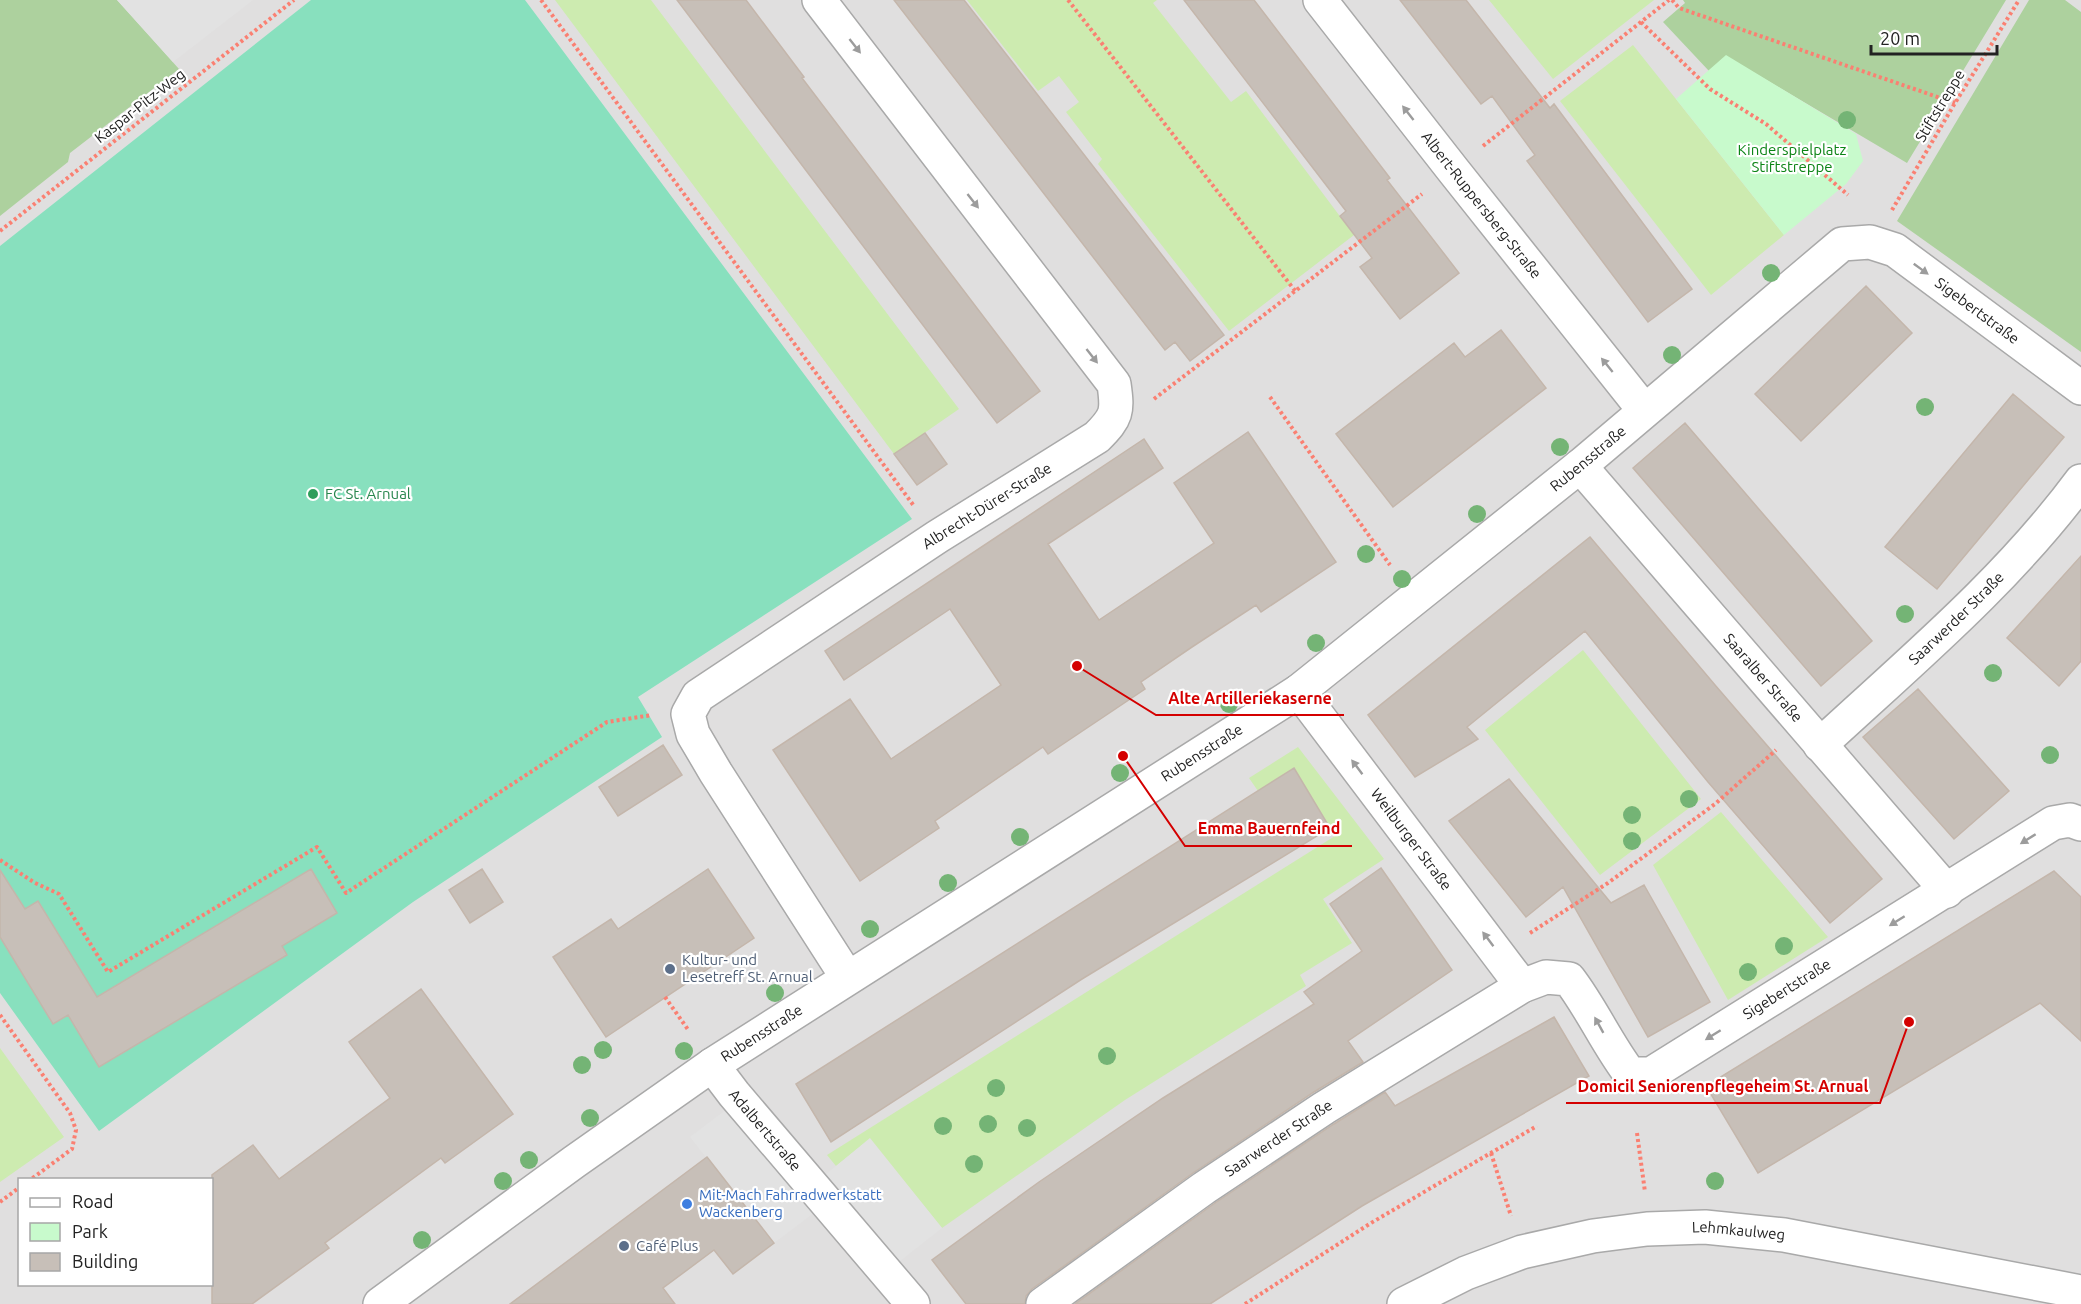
<svg xmlns="http://www.w3.org/2000/svg" width="2081" height="1304" viewBox="0 0 2081 1304" font-family="Ubuntu,sans-serif">
<style>
.residential{fill:#e0dfdf;fill-rule:evenodd}
.grass{fill:#cdebb0}
.forest{fill:#add19e}
.park{fill:#c8facc}
.pitch{fill:#88e0be}
.parking{fill:#e2e2e2}
.building{fill:#c7bfb8;stroke:#c4b6ab;stroke-width:1.5}
.lines{fill:none;stroke-linecap:round;stroke-linejoin:round}
.street-casing{stroke:#a9a9a9;stroke-width:36}
.path{stroke:#fa8072;stroke-width:4;stroke-dasharray:3 3;stroke-linecap:butt}
.street{stroke:#fff;stroke-width:33}
.tree{fill:#74b475}
.oneway{fill:#9c9c9c}
.leisure-dot{fill:#2e9e5b;stroke:#fff;stroke-width:2}
.service-dot{fill:#5c6f8a;stroke:#fff;stroke-width:2}
.shop-dot{fill:#3f7fe0;stroke:#fff;stroke-width:2}
.labels{text-anchor:middle;stroke-width:4.5;stroke-linejoin:round;paint-order:stroke}
.street-label{font-size:15px;fill:#222;stroke:#fff}
.park-label{font-size:15px;fill:#0c8416;stroke:#fff}
.leisure-label{font-size:15px;fill:#27864d;stroke:#fff;text-anchor:start}
.service-label{font-size:15px;fill:#4e5e75;stroke:#fff;text-anchor:start}
.shop-label{font-size:15px;fill:#366cbe;stroke:#fff;text-anchor:start}
.leader{fill:none;stroke:#d40000;stroke-width:2}
.callout-dot{fill:#d40000;stroke:#fff;stroke-width:2}
.callout-label{font-size:16px;text-anchor:middle;font-weight:bold;fill:#d40000;stroke:#fff;stroke-width:4.5;stroke-linejoin:round;paint-order:stroke}
</style>
<rect width="100%" height="100%" fill="#f2efe9"/>
<!-- residential -->
<path class="residential" d="M 0,0 L 2081,0 L 2081,1304 L 0,1304 ZM 20,1180 L 212,1180 L 212,1284 L 20,1284 Z"/>
<!-- grass -->
<path class="grass" d="M 555,0 L 651,0 L 959,409 L 894,454 Z
M 967,0 L 1157,0 L 1153,3 L 1231,102 L 1246,91 L 1354,235 L 1229,331 L 1098,164 L 1102,159 L 1066,112 L 1079,102 L 1059,76 L 1038,91 Z
M 1489,0 L 1654,0 L 1553,79 Z
M 1633,45 L 1784,235 L 1711,295 L 1560,101 Z
M 1583,650 L 1701,799 L 1600,875 L 1485,730 Z
M 1298,747 L 1384,859 L 1323,899 L 1352,943 L 1300,975 L 1306,986 L 1125,1100 L 942,1228 L 870,1139 L 836,1166 L 827,1155 L 1335,836 L 1294,768 L 1258,791 L 1249,778 Z
M 1721,812 L 1828,937 L 1728,1000 L 1653,865 Z
M 0,1048 L 64,1137 L 0,1182 Z"/>
<!-- forest -->
<path class="forest" d="M 0,0 L 117,0 L 179,69 L 70,153 L 68,162 L 0,216 Z
M 1683,0 L 2006,0 L 1907,163 L 1726,56 L 1709,71 L 1663,22 L 1685,3 Z
M 2029,0 L 2065,0 L 2081,12 L 2081,352 L 1897,221 Z"/>
<!-- park -->
<path class="park" d="M 1726,55 L 1856,134 L 1863,161 L 1846,184 L 1784,235 L 1676,99 Z"/>
<!-- pitch -->
<path class="pitch" d="M 311,0 L 525,0 L 912,519 L 638,697 L 662,737 L 413,902 L 99,1131 L 0,993 L 0,246 Z"/>
<!-- parking -->
<path class="parking" d="M 117,0 L 253,0 L 173,62 Z
M 739,1100 L 813,1185 L 870,1138 L 942,1228 L 886,1272 L 827,1203 L 774,1243 L 690,1137 Z"/>
<!-- building -->
<path class="building" d="M 677,0 L 746,0 L 804,77 L 802,78 L 1040,391 L 997,423 Z
M 894,0 L 964,0 L 1224,335 L 1190,361 L 1175,342 L 1165,350 Z
M 1184,0 L 1254,0 L 1390,178 L 1387,180 L 1459,273 L 1400,319 L 1360,267 L 1372,258 L 1340,216 L 1346,211 Z
M 1400,0 L 1466,0 L 1550,108 L 1554,104 L 1692,289 L 1648,322 L 1527,161 L 1535,155 L 1492,96 L 1481,104 Z
M 1866,286 L 1912,333 L 1801,441 L 1755,394 Z
M 1501,330 L 1546,388 L 1393,507 L 1336,434 L 1454,343 L 1465,357 Z
M 2013,394 L 2064,437 L 1937,589 L 1885,547 Z
M 1685,423 L 1872,641 L 1821,686 L 1633,468 Z
M 1248,432 L 1336,562 L 1261,612 L 1256,605 L 1192,647 L 1141,682 L 1145,689 L 1048,754 L 1043,747 L 935,821 L 939,828 L 860,881 L 773,750 L 850,699 L 891,759 L 1001,685 L 950,609 L 844,680 L 825,651 L 1144,439 L 1163,468 L 1048,544 L 1099,620 L 1214,543 L 1174,483 Z
M 925,433 L 947,464 L 917,485 L 894,454 Z
M 1590,537 L 1715,685 L 1882,879 L 1830,923 L 1708,782 L 1585,631 L 1467,727 L 1478,739 L 1415,777 L 1368,715 Z
M 2081,556 L 2081,661 L 2059,686 L 2007,638 Z
M 1918,689 L 2009,791 L 1954,839 L 1863,737 Z
M 663,745 L 682,775 L 618,816 L 599,787 Z
M 1294,768 L 1330,828 L 1082,979 L 831,1142 L 796,1084 Z
M 1509,779 L 1611,903 L 1644,885 L 1710,1002 L 1648,1037 L 1563,887 L 1526,917 L 1449,821 Z
M 1381,868 L 1452,970 L 1348,1041 L 1363,1062 L 1314,1092 L 1193,1173 L 1032,1289 L 1026,1296 L 1025,1304 L 966,1304 L 932,1260 L 1039,1182 L 1163,1098 L 1314,1004 L 1304,992 L 1362,951 L 1330,904 Z
M 311,869 L 337,913 L 282,946 L 287,955 L 99,1067 L 68,1015 L 53,1024 L 0,937 L 0,870 L 25,909 L 38,901 L 97,997 Z
M 482,869 L 503,902 L 470,923 L 449,890 Z
M 708,869 L 754,938 L 606,1037 L 553,957 L 611,919 L 618,929 Z
M 2054,871 L 2081,897 L 2081,1041 L 2040,1003 L 1758,1173 L 1706,1086 Z
M 421,989 L 513,1114 L 445,1163 L 441,1158 L 325,1243 L 329,1248 L 252,1304 L 212,1304 L 212,1175 L 253,1145 L 279,1179 L 390,1098 L 349,1042 Z
M 1554,1017 L 1589,1076 L 1362,1206 L 1210,1304 L 1075,1304 L 1215,1203 L 1334,1124 L 1385,1092 L 1395,1106 Z
M 707,1157 L 774,1243 L 733,1274 L 714,1250 L 663,1288 L 675,1304 L 510,1304 Z"/>
<g class="lines">
<defs>
<g id="street">
<path d="M 819,0 L 1114,384 C 1118,412 1117,417 1097,437 L 937,537 L 698,696 L 688,714 L 693,734 L 716,773 L 847,977"/>
<path id="s1" d="M 1320,0 L 1453,170 L 1644,410"/>
<path id="s2" d="M 1580,466 L 1947,891"/>
<path id="s3" d="M 1299,691 L 1522,986"/>
<path id="s4" d="M 1820,745 C 1911,661 2007,581 2081,481"/>
<path id="s5" d="M 712,1065 L 734,1094 L 913,1304"/>
<path id="s6" d="M 380,1304 L 574,1162 L 712,1065 L 1299,691 L 1580,466 L 1842,244 L 1870,242 L 1895,250 L 2081,388"/>
<path id="s7" d="M 1043,1304 L 1204,1188 L 1324,1108 L 1522,986 L 1546,977 L 1569,979 C 1592,1009 1607,1044 1630,1074 L 1651,1074 L 2053,823 L 2070,820 L 2081,824"/>
<path id="s8" d="M 1404,1304 L 1466,1273 L 1522,1252 L 1593,1236 L 1647,1229 L 1705,1227 L 1784,1235 L 2081,1292"/>
</g>
</defs>
<!-- street casing -->
<use href="#street" class="street-casing"/>
<!-- path -->
<path class="path" d="M 541,0 L 914,506
M 1068,0 L 1296,292
M 1672,0 L 1679,8 L 1955,103
M 1641,22 L 1710,89 L 1766,124 L 1848,195
M 1483,146 L 1669,0
M 1892,210 L 1955,103 L 2019,0
M 0,231 L 294,0
M 1270,397 L 1390,565
M 1154,399 L 1422,194
M 0,860 L 35,883 L 59,894 L 108,972 L 317,847 L 346,893 L 607,722 L 652,715
M 1530,933 L 1608,883 L 1715,804 L 1776,750
M 665,997 L 689,1031
M 0,1015 L 70,1113 L 76,1130 L 72,1149 L 30,1180
M 1637,1133 L 1645,1192
M 1491,1153 L 1511,1216
M 0,1202 L 20,1187
M 1245,1304 L 1371,1223 L 1537,1126"/>
<!-- street -->
<use href="#street" class="street"/>
</g>
<!-- trees -->
<g class="tree">
<circle cx="1847" cy="120" r="9"/>
<circle cx="1771" cy="273" r="9"/>
<circle cx="1672" cy="355" r="9"/>
<circle cx="1925" cy="407" r="9"/>
<circle cx="1560" cy="447" r="9"/>
<circle cx="1477" cy="514" r="9"/>
<circle cx="1366" cy="554" r="9"/>
<circle cx="1402" cy="579" r="9"/>
<circle cx="1905" cy="614" r="9"/>
<circle cx="1316" cy="643" r="9"/>
<circle cx="1993" cy="673" r="9"/>
<circle cx="1229" cy="704" r="9"/>
<circle cx="2050" cy="755" r="9"/>
<circle cx="1120" cy="773" r="9"/>
<circle cx="1689" cy="799" r="9"/>
<circle cx="1632" cy="815" r="9"/>
<circle cx="1020" cy="837" r="9"/>
<circle cx="1632" cy="841" r="9"/>
<circle cx="948" cy="883" r="9"/>
<circle cx="870" cy="929" r="9"/>
<circle cx="1784" cy="946" r="9"/>
<circle cx="1748" cy="972" r="9"/>
<circle cx="775" cy="993" r="9"/>
<circle cx="603" cy="1050" r="9"/>
<circle cx="684" cy="1051" r="9"/>
<circle cx="1107" cy="1056" r="9"/>
<circle cx="582" cy="1065" r="9"/>
<circle cx="996" cy="1088" r="9"/>
<circle cx="590" cy="1118" r="9"/>
<circle cx="988" cy="1124" r="9"/>
<circle cx="943" cy="1126" r="9"/>
<circle cx="1027" cy="1128" r="9"/>
<circle cx="529" cy="1160" r="9"/>
<circle cx="974" cy="1164" r="9"/>
<circle cx="503" cy="1181" r="9"/>
<circle cx="1715" cy="1181" r="9"/>
<circle cx="422" cy="1240" r="9"/>
</g>
<!-- one-way arrows -->
<defs><path id="oneway-solid" d="M-6-.8H1V-3.2L6.5 0L1 3.2V.8H-6Z" transform="scale(1.5)"/></defs>
<g class="oneway">
<use href="#oneway-solid" transform="translate(855 46) rotate(52)"/>
<use href="#oneway-solid" transform="translate(1408 113) rotate(-128)"/>
<use href="#oneway-solid" transform="translate(973 201) rotate(52)"/>
<use href="#oneway-solid" transform="translate(1921 269) rotate(36)"/>
<use href="#oneway-solid" transform="translate(1092 356) rotate(52)"/>
<use href="#oneway-solid" transform="translate(1607 365) rotate(-129)"/>
<use href="#oneway-solid" transform="translate(1357 767) rotate(-127)"/>
<use href="#oneway-solid" transform="translate(2028 839) rotate(148)"/>
<use href="#oneway-solid" transform="translate(1897 921) rotate(148)"/>
<use href="#oneway-solid" transform="translate(1488 939) rotate(-127)"/>
<use href="#oneway-solid" transform="translate(1599 1025) rotate(-119)"/>
<use href="#oneway-solid" transform="translate(1713 1035) rotate(148)"/>
</g>
<!-- markers -->
<circle class="leisure-dot" cx="313" cy="494" r="6"/>
<g class="service-dot">
<circle cx="670" cy="969" r="6"/>
<circle cx="624" cy="1246" r="6"/>
</g>
<circle class="shop-dot" cx="687" cy="1204" r="6"/>
<g class="labels">
<!-- street labels -->
<g class="street-label">
<text transform="translate(140 106) rotate(-38)" y="5">Kaspar-Pitz-Weg</text>
<text transform="translate(1940 106) rotate(-59)" y="5">Stiftstreppe</text>
<text dy="5" stroke="none"><textPath href="#s1" startOffset="261">Albert-Ruppersberg-Straße</textPath></text>
<text dy="5" stroke="none"><textPath href="#s6" startOffset="1965">Sigebertstraße</textPath></text>
<text dy="5" stroke="none"><textPath href="#s6" startOffset="1476">Rubensstraße</textPath></text>
<text transform="translate(987 506) rotate(-32)" y="5">Albrecht-Dürer-Straße</text>
<text dy="5" stroke="none"><textPath href="#s4" startOffset="186">Saarwerder Straße</textPath></text>
<text dy="5" stroke="none"><textPath href="#s2" startOffset="280">Saaralber Straße</textPath></text>
<text dy="5" stroke="none"><textPath href="#s6" startOffset="990">Rubensstraße</textPath></text>
<text dy="5" stroke="none"><textPath href="#s3" startOffset="186">Weilburger Straße</textPath></text>
<text dy="5" stroke="none"><textPath href="#s7" startOffset="918">Sigebertstraße</textPath></text>
<text dy="5" stroke="none"><textPath href="#s6" startOffset="468">Rubensstraße</textPath></text>
<text dy="5" stroke="none"><textPath href="#s5" startOffset="84">Adalbertstraße</textPath></text>
<text dy="5" stroke="none"><textPath href="#s7" startOffset="288">Saarwerder Straße</textPath></text>
<text dy="5" stroke="none"><textPath href="#s8" startOffset="348">Lehmkaulweg</textPath></text>
</g>
<!-- park labels -->
<g class="park-label">
<text x="1792" y="155">Kinderspielplatz<tspan x="1792" dy="17">Stiftstreppe</tspan></text>
</g>
<!-- leisure labels -->
<g class="leisure-label">
<text x="325" y="499">FC St. Arnual</text>
</g>
<!-- service labels -->
<g class="service-label">
<text x="682" y="965">Kultur- und<tspan x="682" dy="17">Lesetreff St. Arnual</tspan></text>
<text x="636" y="1251">Café Plus</text>
</g>
<!-- shop labels -->
<g class="shop-label">
<text x="699" y="1200">Mit-Mach Fahrradwerkstatt<tspan x="699" dy="17">Wackenberg</tspan></text>
</g>
</g>
<!-- callouts -->
<path class="leader" d="M1077 666L1156 715H1344M1123 756L1185 846H1352M1909 1022L1880 1103H1566"/>
<g class="callout-dot">
<circle cx="1077" cy="666" r="6"/>
<circle cx="1123" cy="756" r="6"/>
<circle cx="1909" cy="1022" r="6"/>
</g>
<g class="callout-label">
<text x="1250" y="704">Alte Artilleriekaserne</text>
<text x="1269" y="834">Emma Bauernfeind</text>
<text x="1723" y="1092">Domicil Seniorenpflegeheim St. Arnual</text>
</g>
<!-- legend -->
<rect x="18" y="1178" width="195" height="108" fill="#ffffff" stroke="#a7a7a7" stroke-width="1.5"/>
<rect x="30" y="1198" width="30" height="9" fill="#ffffff" stroke="#a7a7a7" stroke-width="1.5"/>
<text x="72" y="1208" font-size="18" fill="#222222">Road</text>
<rect x="30" y="1223" width="30" height="18" fill="#c8facc" stroke="#a7a7a7" stroke-width="1.5"/>
<text x="72" y="1238" font-size="18" fill="#222222">Park</text>
<rect x="30" y="1253" width="30" height="18" fill="#c7bfb8" stroke="#a7a7a7" stroke-width="1.5"/>
<text x="72" y="1268" font-size="18" fill="#222222">Building</text>
<!-- scale -->
<path d="M1871 45v9h126v-9" fill="none" stroke="#222222" stroke-width="3"/>
<text x="1880" y="45" font-size="18" fill="#222222" stroke="#ffffff" stroke-width="4.5" paint-order="stroke">20 m</text>
</svg>
